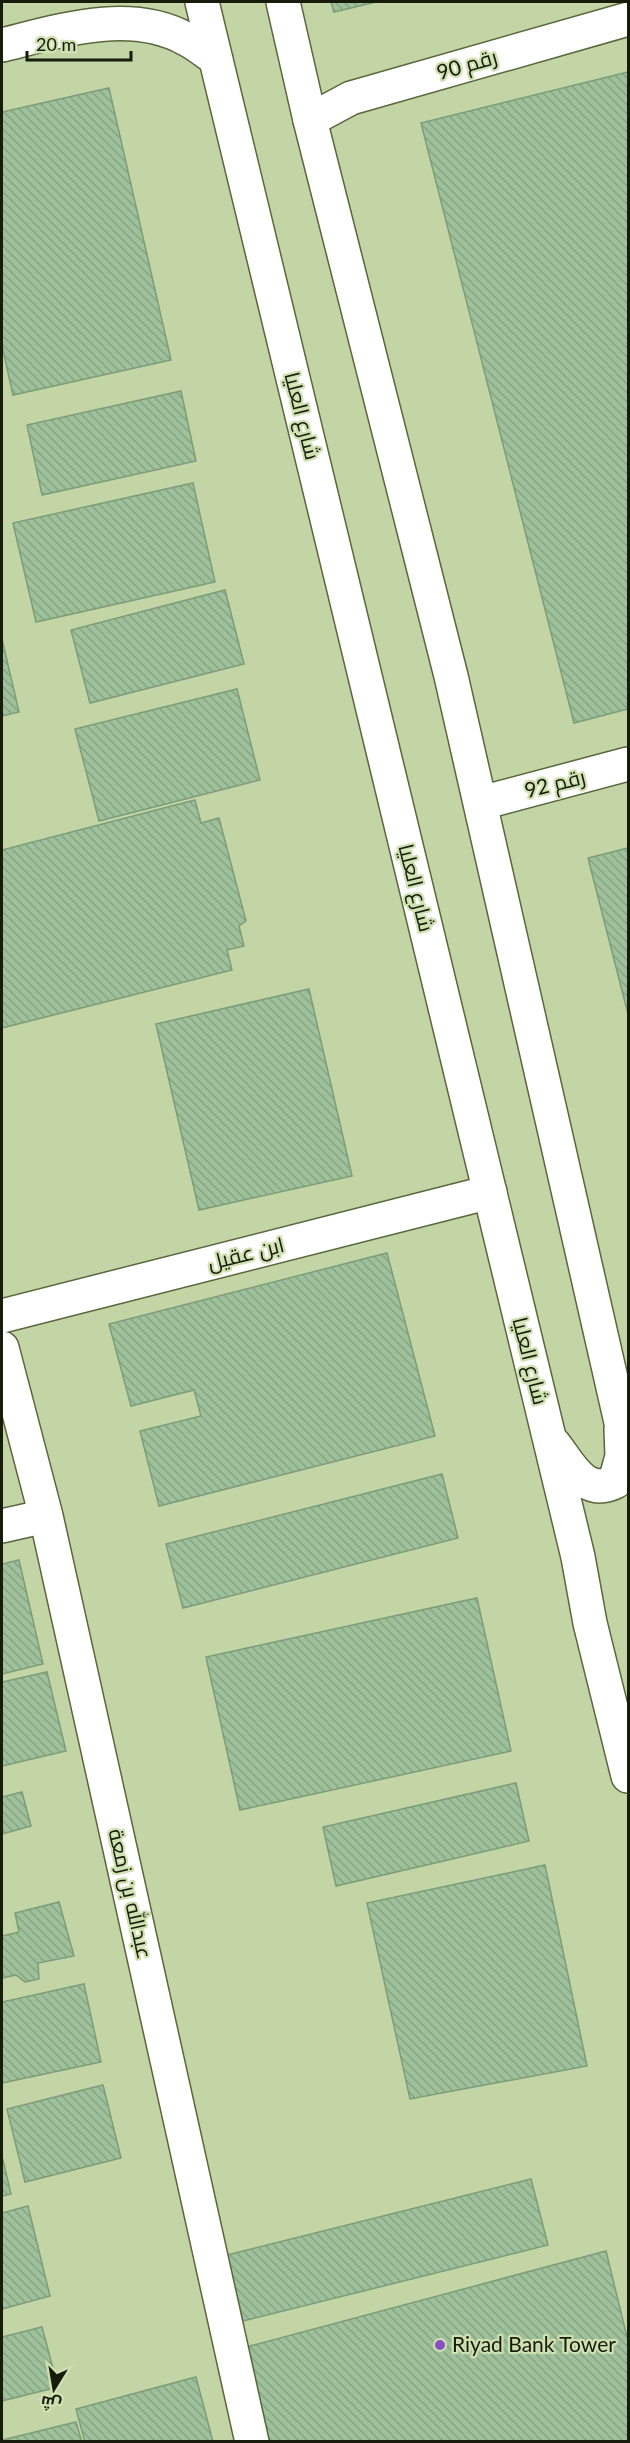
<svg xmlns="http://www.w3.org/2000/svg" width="630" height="2443" viewBox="0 0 630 2443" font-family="Lato,Cairo,sans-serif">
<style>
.building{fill:url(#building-back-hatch);stroke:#7b9e79;stroke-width:1.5}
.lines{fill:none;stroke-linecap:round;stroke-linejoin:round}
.minor-casing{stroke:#59673c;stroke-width:36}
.major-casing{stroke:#59673c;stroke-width:36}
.minor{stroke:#fff;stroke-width:33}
.major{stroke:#fff;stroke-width:33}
.poi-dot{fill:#894fc5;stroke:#d0e1b1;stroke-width:2}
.labels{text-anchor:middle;stroke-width:4.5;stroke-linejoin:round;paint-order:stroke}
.street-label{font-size:21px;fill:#161b0a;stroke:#d0e1b1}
.poi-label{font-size:21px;fill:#161b0a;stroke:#d0e1b1;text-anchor:start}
</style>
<defs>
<pattern id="building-back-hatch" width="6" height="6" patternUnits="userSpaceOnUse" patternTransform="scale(1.5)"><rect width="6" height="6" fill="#9ec19b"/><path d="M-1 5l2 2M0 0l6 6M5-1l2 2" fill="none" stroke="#87a584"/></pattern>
</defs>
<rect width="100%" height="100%" fill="#c3d4a5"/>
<!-- building -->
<path class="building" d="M 331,2 L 376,2 L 334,12 Z
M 628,72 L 628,709 L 574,723 L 421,123 Z
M 109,88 L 171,360 L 13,395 L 2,346 L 2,112 Z
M 181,391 L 196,461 L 42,495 L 27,425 Z
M 193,483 L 215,582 L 36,622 L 13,523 Z
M 225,590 L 244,664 L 90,703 L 71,630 Z
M 2,639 L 19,712 L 2,716 Z
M 237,689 L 260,780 L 99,821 L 75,729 Z
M 195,800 L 201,823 L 219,818 L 246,921 L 239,926 L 244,946 L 227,950 L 232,970 L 2,1028 L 2,850 Z
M 628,848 L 628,1014 L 588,858 Z
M 309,989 L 352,1176 L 199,1210 L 156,1024 Z
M 387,1253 L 435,1436 L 159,1506 L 140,1431 L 201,1416 L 194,1390 L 131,1406 L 109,1324 Z
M 442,1474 L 458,1538 L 183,1608 L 166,1544 Z
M 19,1560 L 43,1664 L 2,1674 L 2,1564 Z
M 477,1598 L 511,1751 L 240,1810 L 206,1657 Z
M 47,1672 L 66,1751 L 2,1766 L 2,1682 Z
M 516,1783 L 529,1841 L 336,1886 L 323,1827 Z
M 22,1792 L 31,1826 L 2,1834 L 2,1797 Z
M 545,1865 L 587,2066 L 410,2099 L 367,1903 Z
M 59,1902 L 74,1956 L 38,1963 L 39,1979 L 25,1982 L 16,1975 L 2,1978 L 2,1936 L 19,1932 L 15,1913 Z
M 84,1984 L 101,2062 L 2,2083 L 2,2002 Z
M 103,2085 L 121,2158 L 25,2182 L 7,2109 Z
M 2,2156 L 11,2194 L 2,2196 Z
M 531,2179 L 548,2245 L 243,2321 L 227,2255 Z
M 28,2206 L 50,2296 L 2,2309 L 2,2213 Z
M 606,2251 L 628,2341 L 628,2442 L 259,2442 L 235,2350 Z
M 42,2327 L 58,2387 L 2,2401 L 2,2337 Z
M 196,2377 L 213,2442 L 85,2442 L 76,2409 Z
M 76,2422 L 82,2442 L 2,2442 L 2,2440 Z"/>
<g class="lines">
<defs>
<path id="minor" d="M 310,120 L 351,98 L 628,19
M 481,803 L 628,764
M 2,1316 L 490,1192
M 2,1348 L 46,1516 L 252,2442
M 2,1526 L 46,1516"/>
<path id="major" d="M 202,2 L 578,1557 L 590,1623 L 628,1776
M 283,2 L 310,120 L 451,676 L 628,1453
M 2,45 C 59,31 130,8 186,39 C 196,44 206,52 216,59
M 554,1444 C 570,1464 584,1497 615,1482 L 622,1456 L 621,1429"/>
</defs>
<!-- minor casing -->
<use href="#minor" class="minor-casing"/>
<!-- major casing -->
<use href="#major" class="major-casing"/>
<!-- minor -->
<use href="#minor" class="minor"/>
<!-- major -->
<use href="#major" class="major"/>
</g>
<!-- markers -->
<circle class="poi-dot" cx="440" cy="2345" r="6"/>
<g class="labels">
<!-- street labels -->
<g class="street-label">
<text transform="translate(467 65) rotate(-16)" y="7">رقم 90</text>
<text transform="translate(302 416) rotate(76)" y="7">شارع العليا</text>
<text transform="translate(555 784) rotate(-14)" y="7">رقم 92</text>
<text transform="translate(416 888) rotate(76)" y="7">شارع العليا</text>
<text transform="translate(246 1254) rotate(-14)" y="7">ابن عقيل</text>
<text transform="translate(530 1361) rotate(76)" y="7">شارع العليا</text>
<text transform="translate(130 1894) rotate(77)" y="7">عبدالله بن زمعة</text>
</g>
<!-- poi labels -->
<g class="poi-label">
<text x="452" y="2352">Riyad Bank Tower</text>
</g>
</g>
<!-- border -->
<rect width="630" height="2443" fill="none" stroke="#161b0a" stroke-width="6"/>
<!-- north arrow -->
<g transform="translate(54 2389) rotate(191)" stroke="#d0e1b1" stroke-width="4.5" paint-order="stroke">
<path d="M0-4.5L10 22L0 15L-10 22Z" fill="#161b0a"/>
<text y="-9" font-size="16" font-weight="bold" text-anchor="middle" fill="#161b0a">ش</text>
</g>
<!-- scale -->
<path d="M27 51v9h104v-9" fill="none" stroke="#161b0a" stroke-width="3"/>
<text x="36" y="51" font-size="18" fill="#161b0a" stroke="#d0e1b1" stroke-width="4.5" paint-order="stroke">20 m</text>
</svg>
